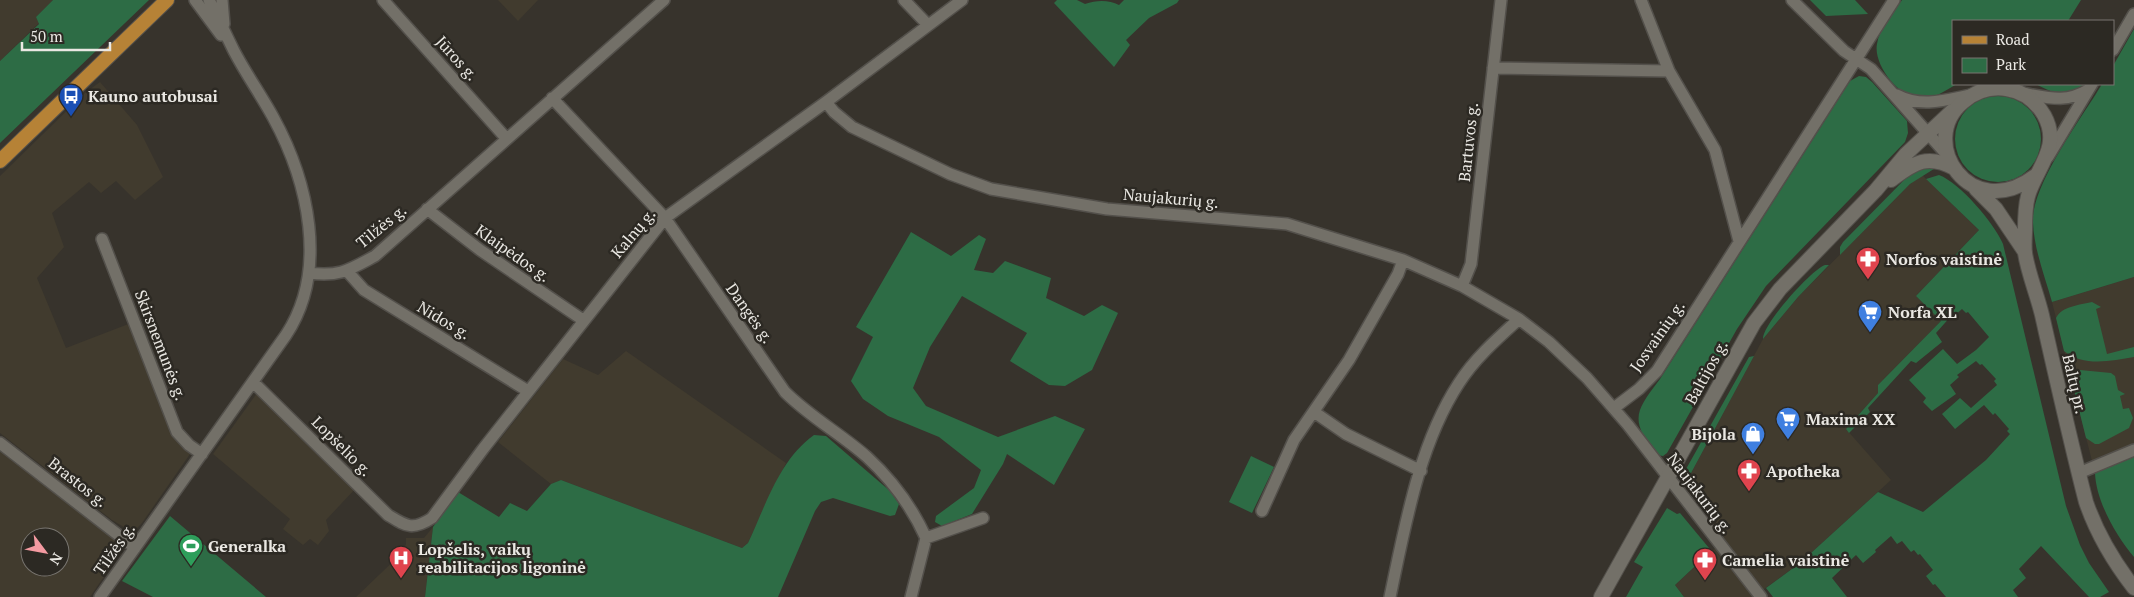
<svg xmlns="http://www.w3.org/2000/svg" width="2134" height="597" viewBox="0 0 2134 597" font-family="'PT Serif',serif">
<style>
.built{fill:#413b2e;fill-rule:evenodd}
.green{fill:#2d6c45}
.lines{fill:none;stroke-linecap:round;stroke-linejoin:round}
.minor-casing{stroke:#53504b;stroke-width:14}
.tertiary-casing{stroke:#53504b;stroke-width:16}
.primary-casing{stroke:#53504b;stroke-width:16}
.minor{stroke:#737068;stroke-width:11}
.tertiary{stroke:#737068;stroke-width:14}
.primary{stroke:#b68236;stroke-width:14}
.labels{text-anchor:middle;stroke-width:5;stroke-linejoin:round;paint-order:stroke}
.street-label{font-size:16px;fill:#eae8e3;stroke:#2c2923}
.poi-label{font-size:16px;font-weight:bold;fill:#eae8e3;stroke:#2c2923;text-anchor:start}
</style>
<rect width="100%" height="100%" fill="#37332c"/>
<!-- built -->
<path class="built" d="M 0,0 L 53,0 L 36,17 L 39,23 L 0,61 Z
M 498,0 L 538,0 L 518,21 Z
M 100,82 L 137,125 L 163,177 L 135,200 L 116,181 L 101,193 L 89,182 L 52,213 L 64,247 L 37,278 L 66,348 L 131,323 L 172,434 L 190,454 L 142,523 L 136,529 L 129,530 L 112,520 L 0,433 L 0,176 L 85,93 Z
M 1922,175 L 1979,230 L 1916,296 L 1941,321 L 1878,385 L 1878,393 L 1846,429 L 1891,480 L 1800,563 L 1753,597 L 1684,597 L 1675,585 L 1724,540 L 1683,488 L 1763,339 L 1798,297 L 1910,184 Z
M 2134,277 L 2134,457 L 2095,473 L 2052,302 Z
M 626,351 L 786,463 L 748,543 L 742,548 L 561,480 L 551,484 L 498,442 L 563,359 L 598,375 Z
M 257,393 L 355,489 L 326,520 L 329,531 L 318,545 L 310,539 L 303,545 L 283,529 L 290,519 L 213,454 Z
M 0,451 L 114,538 L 117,542 L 116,559 L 90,597 L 0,597 ZM 30,537 L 60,537 L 60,567 L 30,567 Z
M 433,527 L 425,597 L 356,597 L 403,552 L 406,544 L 406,538 L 424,538 Z"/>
<!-- green -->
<path class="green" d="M 53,0 L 149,0 L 0,143 L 0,61 L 39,24 L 36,17 Z
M 1057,0 L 1077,0 L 1085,4 C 1097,0 1109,0 1119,5 L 1124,0 L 1179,0 L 1177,3 L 1149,18 L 1126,40 L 1130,45 L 1114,67 L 1054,3 Z
M 1810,0 L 1855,0 L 1868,14 L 1826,16 Z
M 1902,0 L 2081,0 L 2068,21 L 1953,21 L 1953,84 L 1957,84 C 1946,90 1931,101 1918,99 C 1898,96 1873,64 1877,44 C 1879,29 1893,13 1902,0 Z
M 2134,29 L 2134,277 L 2052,302 C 2045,277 2034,249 2033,223 C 2031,185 2082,118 2102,84 L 2113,84 L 2113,66 Z
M 1859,76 L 1866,77 L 1872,82 L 1907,121 L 1908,133 L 1905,142 L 1766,286 L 1737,329 L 1667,453 L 1663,456 L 1657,455 C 1630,420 1634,413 1660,379 L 1850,81 Z
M 2036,84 L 2086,84 C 2073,101 2052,93 2036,84 Z
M1955 139a43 43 0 1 1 86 0a43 43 0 1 1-86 0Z
M 1937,167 L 1910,184 L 1840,255 L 1840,247 L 1843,242 L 1907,177 L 1917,170 Z
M 1939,175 C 1960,183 1994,223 2003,244 L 2066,506 L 2080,545 L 2089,563 L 2109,592 L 2100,597 L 2089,597 L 2041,546 L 2019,569 L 2026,578 L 2013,590 L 2018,597 L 1946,597 L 1935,584 L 1933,585 L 1926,576 L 1933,570 L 1920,554 L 1918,555 L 1914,550 L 1911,552 L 1902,541 L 1897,544 L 1891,536 L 1875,550 L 1876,552 L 1863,563 L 1856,555 L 1832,578 L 1847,597 L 1773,597 L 1766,588 L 1800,563 L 1878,492 L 1923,512 L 1986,460 L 2010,434 L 2007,431 L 2009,429 L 1995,413 L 1993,415 L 1984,405 L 1955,429 L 1942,414 L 1960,398 L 1971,408 L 1997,385 L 1994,381 L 1996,379 L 1982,364 L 1980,365 L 1976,361 L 1957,375 L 1959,377 L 1950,385 L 1956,394 L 1932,411 L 1923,402 L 1926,398 L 1909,380 L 1943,349 L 1957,364 L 1976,350 L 1989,337 L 1968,312 L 1966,313 L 1962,309 L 1954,316 L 1952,315 L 1936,333 L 1942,342 L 1916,363 L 1911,361 L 1868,408 L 1870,412 L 1849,433 L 1846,429 L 1878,393 L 1878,385 L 1941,321 L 1916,296 L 1979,230 L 1926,179 Z
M 911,232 L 951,256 L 979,235 L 986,239 L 974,270 L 993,273 L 1005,261 L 1051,278 L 1046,298 L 1084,316 L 1102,305 L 1118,313 L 1092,370 L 1065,386 L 1049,385 L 1010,361 L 1027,333 L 962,296 L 930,347 L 913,388 L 926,406 L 998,437 L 1055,416 L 1085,429 L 1054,485 L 1007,454 L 1003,464 L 972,514 L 942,526 L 935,522 L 936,516 L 974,488 L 981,470 L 939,437 L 888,416 L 863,399 L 851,381 L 873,337 L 856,327 Z
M 1825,265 L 1829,265 L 1798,297 L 1763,339 C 1762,325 1811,270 1825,265 Z
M 2092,302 L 2101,307 L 2096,309 L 2107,354 L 2134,347 L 2134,357 C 2111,361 2083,367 2064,351 L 2056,318 C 2062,306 2080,305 2092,302 Z
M 1754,356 L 1683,488 L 1681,478 L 1745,364 L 1749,357 Z
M 2080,370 L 2111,373 L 2115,376 L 2118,390 L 2125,394 L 2120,396 L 2123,409 L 2129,408 L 2133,418 L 2129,428 L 2099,444 L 2095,444 L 2086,438 L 2072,382 L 2075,374 Z
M 814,435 L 826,436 L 890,491 L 899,504 L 895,515 L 890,516 L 833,498 L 821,502 L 815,511 L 778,597 L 425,597 L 433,527 L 458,492 L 499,517 L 510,503 L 527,511 L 551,484 L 561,480 L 742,548 L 748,543 C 766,505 779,460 814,435 Z
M 1251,456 L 1274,467 L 1252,513 L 1229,502 Z
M 2134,457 L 2134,557 C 2116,536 2096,501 2095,473 Z
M 1667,508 L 1677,514 L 1680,513 L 1709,548 L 1706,556 L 1675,585 L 1684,597 L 1626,597 L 1643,567 L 1634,562 Z
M 170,516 L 266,597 L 153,597 L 122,581 Z"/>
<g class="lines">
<defs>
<path id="minor" d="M 195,0 L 221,35
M 222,0 L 224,24
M 383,0 L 506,138
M 904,0 L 928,25
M 1641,0 L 1669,71 L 1715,150 L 1739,241
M 1792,0 L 1844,51 L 1871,69 L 1948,156
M 2113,50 L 2134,14
M 1493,68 L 1669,71
M 2021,93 C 2047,97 2064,104 2088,90
M 1897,95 C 1921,108 1946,100 1971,95
M 552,98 L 665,218 L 785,392 C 810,417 841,434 867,457 C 892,480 912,507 926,538
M 826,102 L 834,112 L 852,127 L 950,174 L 991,189 L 1107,209 L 1287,224 L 1403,260 L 1462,286 L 1519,319 L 1549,342 L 1587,378 L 1628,425 L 1761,597
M 2048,157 L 2092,84
M 427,209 L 480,250 L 583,320
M 102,239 L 177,432 L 189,445 L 202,454
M 347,271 L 364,290 L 528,391
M 309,273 C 340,277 349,270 375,256 L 664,0
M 1462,286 L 1471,264 L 1501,0
M 253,382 L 388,515 C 406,526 412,531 432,518 L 483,449 L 665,218 L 826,102 L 962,0
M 1614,408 L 1639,389 L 1657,371 L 1894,0
M 1314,412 L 1346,434 L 1421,471
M 0,443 L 135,548
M 2079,473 L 2134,450
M 1262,511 L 1294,440 L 1349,360 L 1398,274 L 1403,260
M 100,597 L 286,335 C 329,270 308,181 273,117 C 261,95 246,74 234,51 C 226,35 218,17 209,0
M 911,597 L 926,538 L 983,518
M 1390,597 C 1405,526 1419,444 1459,383 C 1475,358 1498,338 1519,319"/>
<path id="tertiary" d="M 2035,176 C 1970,225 1916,141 1963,102 C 1989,80 2026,85 2044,115 C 2062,147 2036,168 2028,196 C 2025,207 2025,219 2025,230 C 2025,237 2024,245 2025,253 C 2028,273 2037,294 2042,315 C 2056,377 2070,440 2086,502 C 2097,534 2113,561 2134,588
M 1891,180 C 1913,164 1926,153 1954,168
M 1976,189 L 1996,209 L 2025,252
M 1601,597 L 1754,323 L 1780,289 L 1876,190 L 1906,154 L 1952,111"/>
<path id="primary" d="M 0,161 L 167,0"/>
</defs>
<!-- minor casing -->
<use href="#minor" class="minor-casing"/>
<!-- tertiary casing -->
<use href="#tertiary" class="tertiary-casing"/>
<!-- primary casing -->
<use href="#primary" class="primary-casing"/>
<!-- minor -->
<use href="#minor" class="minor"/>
<!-- tertiary -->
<use href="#tertiary" class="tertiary"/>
<!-- primary -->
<use href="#primary" class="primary"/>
</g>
<!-- icons -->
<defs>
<symbol id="bus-pin" viewBox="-11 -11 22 30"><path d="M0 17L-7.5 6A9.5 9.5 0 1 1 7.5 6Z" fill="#1a4fb4" stroke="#2c2923"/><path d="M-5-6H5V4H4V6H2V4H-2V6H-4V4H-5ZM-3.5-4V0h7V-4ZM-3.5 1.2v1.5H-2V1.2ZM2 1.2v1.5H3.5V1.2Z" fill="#fff"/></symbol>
<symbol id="pharmacy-pin" viewBox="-11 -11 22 30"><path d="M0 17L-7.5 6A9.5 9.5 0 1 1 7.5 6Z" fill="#e0444e" stroke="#2c2923"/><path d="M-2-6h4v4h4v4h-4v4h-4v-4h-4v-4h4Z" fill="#fff"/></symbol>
<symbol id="supermarket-pin" viewBox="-11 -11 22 30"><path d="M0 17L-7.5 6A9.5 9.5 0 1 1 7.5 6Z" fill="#3f7fe0" stroke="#2c2923"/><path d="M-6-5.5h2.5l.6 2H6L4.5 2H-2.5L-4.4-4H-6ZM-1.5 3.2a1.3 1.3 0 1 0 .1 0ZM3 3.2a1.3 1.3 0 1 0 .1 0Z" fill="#fff"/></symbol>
<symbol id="shop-pin" viewBox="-11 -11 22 30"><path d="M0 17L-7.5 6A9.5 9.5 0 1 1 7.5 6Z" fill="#3f7fe0" stroke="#2c2923"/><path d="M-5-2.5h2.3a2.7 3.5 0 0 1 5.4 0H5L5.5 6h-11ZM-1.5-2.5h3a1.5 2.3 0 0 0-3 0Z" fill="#fff"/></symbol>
<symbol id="stadium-pin" viewBox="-11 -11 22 30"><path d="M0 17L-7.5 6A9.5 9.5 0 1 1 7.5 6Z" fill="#2e9e5b" stroke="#2c2923"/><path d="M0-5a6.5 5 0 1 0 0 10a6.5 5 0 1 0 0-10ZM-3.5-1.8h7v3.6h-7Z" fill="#fff"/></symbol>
<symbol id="hospital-pin" viewBox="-11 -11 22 30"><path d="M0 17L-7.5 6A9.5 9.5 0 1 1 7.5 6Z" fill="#e0444e" stroke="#2c2923"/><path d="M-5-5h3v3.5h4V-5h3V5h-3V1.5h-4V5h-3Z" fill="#fff"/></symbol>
</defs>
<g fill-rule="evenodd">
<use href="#bus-pin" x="57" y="82" width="28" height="38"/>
<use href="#pharmacy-pin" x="1854" y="245" width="28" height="38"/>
<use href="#supermarket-pin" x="1856" y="298" width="28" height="38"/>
<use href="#supermarket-pin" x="1774" y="405" width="28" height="38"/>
<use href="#shop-pin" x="1739" y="420" width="28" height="38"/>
<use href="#pharmacy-pin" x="1735" y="457" width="28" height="38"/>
<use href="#stadium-pin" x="177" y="532" width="28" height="38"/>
<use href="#hospital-pin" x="387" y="544" width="28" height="38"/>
<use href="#pharmacy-pin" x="1691" y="546" width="28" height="38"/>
</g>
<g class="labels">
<!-- street labels -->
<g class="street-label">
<text transform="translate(457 58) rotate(48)" y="6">Jūros g.</text>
<text transform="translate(1468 142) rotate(-84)" y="6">Bartuvos g.</text>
<text transform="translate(1171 198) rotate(5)" y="6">Naujakurių g.</text>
<text transform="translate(381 226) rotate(-39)" y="6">Tilžės g.</text>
<text transform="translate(633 233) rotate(-50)" y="6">Kalnų g.</text>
<text transform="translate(513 253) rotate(35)" y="6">Klaipėdos g.</text>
<text transform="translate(750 313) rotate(55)" y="6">Dangės g.</text>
<text transform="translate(444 320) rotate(31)" y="6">Nidos g.</text>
<text transform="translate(1657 336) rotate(-55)" y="6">Josvainių g.</text>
<text transform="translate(161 345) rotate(69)" y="6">Skirsnemunės g.</text>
<text transform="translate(1706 372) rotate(-61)" y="6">Baltijos g.</text>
<text transform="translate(2075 384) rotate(77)" y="6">Baltų pr.</text>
<text transform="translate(342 446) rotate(45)" y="6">Lopšelio g.</text>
<text transform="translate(78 482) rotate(38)" y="6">Brastos g.</text>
<text transform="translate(1700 493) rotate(53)" y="6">Naujakurių g.</text>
<text transform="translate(114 549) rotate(-55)" y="6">Tilžės g.</text>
</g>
<!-- poi labels -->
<g class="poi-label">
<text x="88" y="102">Kauno autobusai</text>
<text x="1886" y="265">Norfos vaistinė</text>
<text x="1888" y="318">Norfa XL</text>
<text x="1806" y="425">Maxima XX</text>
<text x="1736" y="440" text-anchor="end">Bijola</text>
<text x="1766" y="477">Apotheka</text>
<text x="208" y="552">Generalka</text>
<text x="418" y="555">Lopšelis, vaikų<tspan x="418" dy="18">reabilitacijos ligoninė</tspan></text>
<text x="1722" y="566">Camelia vaistinė</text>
</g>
</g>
<!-- legend -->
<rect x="1952" y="20" width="162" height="65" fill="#2c2923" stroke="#787570"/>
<rect x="1962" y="36" width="25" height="8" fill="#b68236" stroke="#787570"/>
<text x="1996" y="45" font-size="15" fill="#eae8e3">Road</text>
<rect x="1962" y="58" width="25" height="15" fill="#2d6c45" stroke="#787570"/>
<text x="1996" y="70" font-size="15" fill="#eae8e3">Park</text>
<!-- north arrow -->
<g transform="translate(45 552) rotate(122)"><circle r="24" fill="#2c2923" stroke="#787570"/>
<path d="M0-4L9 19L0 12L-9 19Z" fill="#f49aa1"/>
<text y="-8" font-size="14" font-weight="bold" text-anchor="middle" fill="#eae8e3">N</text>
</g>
<!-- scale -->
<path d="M22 42v8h88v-8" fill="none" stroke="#eae8e3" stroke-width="2.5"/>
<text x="30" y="42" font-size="15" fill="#eae8e3" stroke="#2c2923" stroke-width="4" paint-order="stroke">50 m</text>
</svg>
